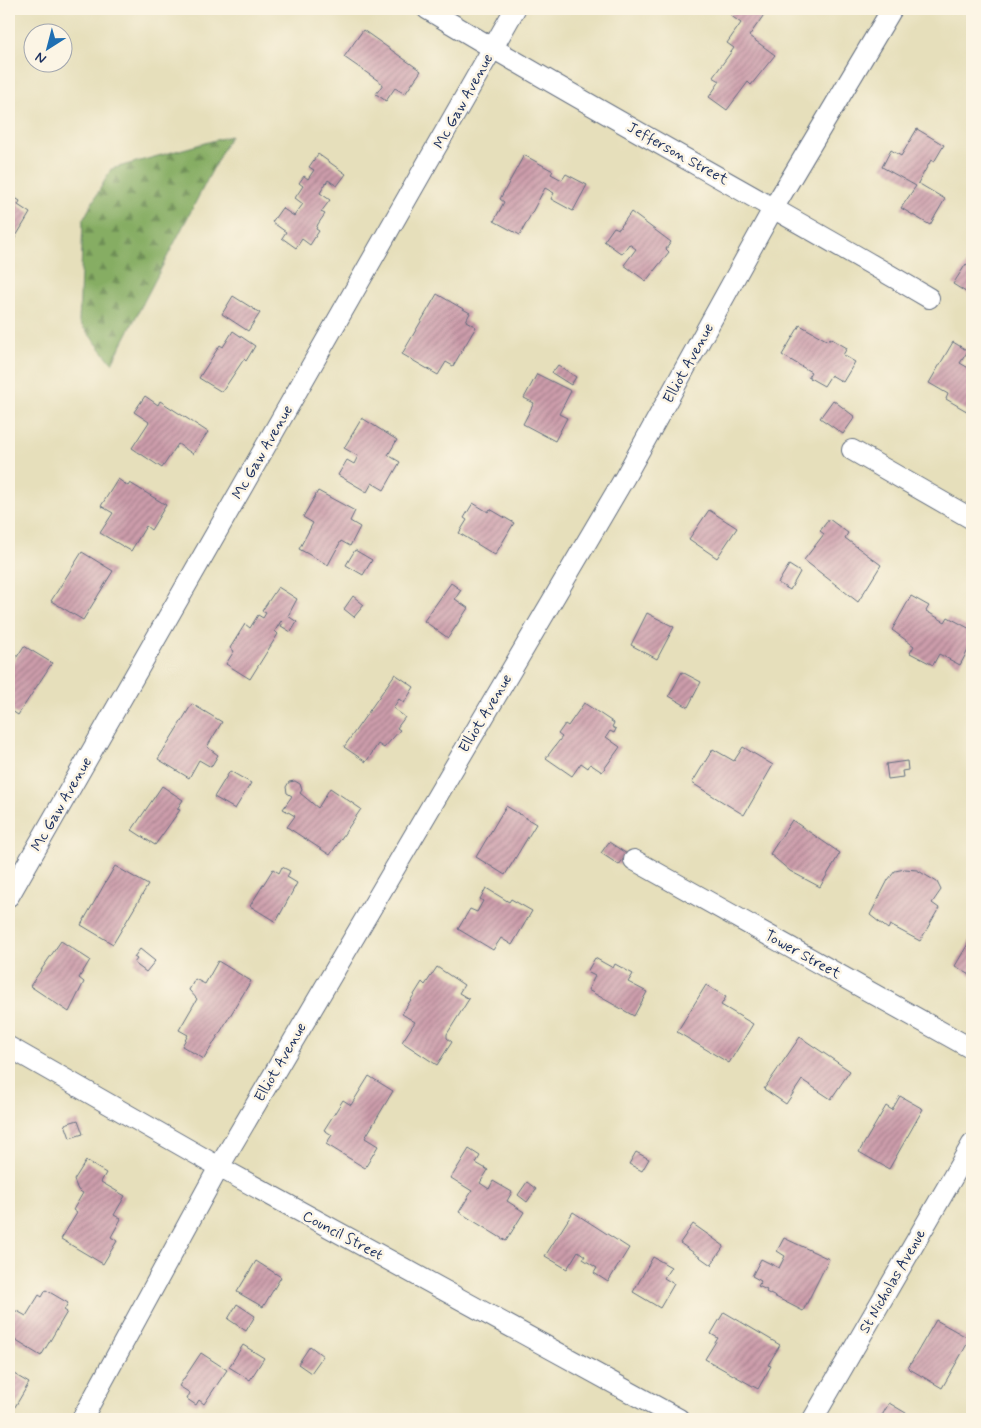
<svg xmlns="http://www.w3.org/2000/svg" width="981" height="1428" viewBox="0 0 981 1428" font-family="Mynerve,sans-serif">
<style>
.forest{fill:url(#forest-firs);stroke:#506e60}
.building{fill:url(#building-hatch)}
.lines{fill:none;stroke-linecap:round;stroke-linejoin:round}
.street-casing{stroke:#626d7f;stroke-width:22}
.street{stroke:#fff;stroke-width:20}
.labels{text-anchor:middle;stroke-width:5;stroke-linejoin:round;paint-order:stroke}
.street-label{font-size:15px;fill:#1b2f5e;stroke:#fcf5e5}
</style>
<defs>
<pattern id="forest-firs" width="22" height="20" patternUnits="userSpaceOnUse" patternTransform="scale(1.25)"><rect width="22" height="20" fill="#86ad63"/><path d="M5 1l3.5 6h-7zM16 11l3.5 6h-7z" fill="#6d8d55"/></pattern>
<pattern id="building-hatch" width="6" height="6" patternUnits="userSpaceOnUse" patternTransform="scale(1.25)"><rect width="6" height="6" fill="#cc9caa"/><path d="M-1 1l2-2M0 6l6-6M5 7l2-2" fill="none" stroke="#a5808e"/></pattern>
</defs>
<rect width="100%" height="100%" fill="#fcf5e5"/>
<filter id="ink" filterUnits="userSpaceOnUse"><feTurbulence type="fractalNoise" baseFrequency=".02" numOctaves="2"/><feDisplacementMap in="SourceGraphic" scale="10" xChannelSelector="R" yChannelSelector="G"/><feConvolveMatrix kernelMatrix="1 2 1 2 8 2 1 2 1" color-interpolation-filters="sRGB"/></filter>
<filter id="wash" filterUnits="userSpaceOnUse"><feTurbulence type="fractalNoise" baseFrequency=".0096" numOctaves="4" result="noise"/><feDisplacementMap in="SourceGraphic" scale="20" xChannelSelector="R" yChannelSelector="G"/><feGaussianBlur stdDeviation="1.12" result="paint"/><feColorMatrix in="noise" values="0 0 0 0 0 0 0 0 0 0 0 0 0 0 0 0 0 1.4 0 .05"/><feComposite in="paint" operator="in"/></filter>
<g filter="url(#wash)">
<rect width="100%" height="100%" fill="#e6dfbb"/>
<!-- forest -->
<path class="forest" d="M 230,136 L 112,363 L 79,322 L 83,220 L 111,169 Z"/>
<g id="blocks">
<!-- building -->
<path class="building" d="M 735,9 L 768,9 L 749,36 L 775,55 L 751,85 L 748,82 L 727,110 L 709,97 L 720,81 L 713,77 L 734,48 L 727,43 L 741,23 L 730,15 Z
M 363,30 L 421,71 L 405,94 L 395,88 L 386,101 L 376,94 L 383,84 L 344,57 Z
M 917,129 L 944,145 L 934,162 L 931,160 L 918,183 L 945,199 L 930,225 L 901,208 L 916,186 L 882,167 L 891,150 L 901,156 Z
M 318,154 L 346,174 L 337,186 L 328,180 L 320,193 L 330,200 L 321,212 L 325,214 L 318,224 L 316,229 L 319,231 L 310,245 L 302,239 L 296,248 L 282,238 L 286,232 L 272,222 L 282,208 L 294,216 L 303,204 L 295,198 L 303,186 L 299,183 L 304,176 L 308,179 L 314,170 L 309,167 Z
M 524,155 L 553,171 L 551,174 L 562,180 L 566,174 L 587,185 L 573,211 L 551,199 L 554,193 L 545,188 L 520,235 L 494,221 L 504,202 L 500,199 Z
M 9,194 L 20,201 L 18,205 L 30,213 L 9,248 Z
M 631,212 L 671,242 L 666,249 L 669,252 L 646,281 L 624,265 L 636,249 L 629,244 L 622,254 L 604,241 L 614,227 L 619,229 Z
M 966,264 L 972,268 L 972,296 L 953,284 Z
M 437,294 L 470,313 L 466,321 L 476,327 L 453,366 L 446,362 L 438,375 L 402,354 Z
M 233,296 L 260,313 L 248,331 L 222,314 Z
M 800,325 L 828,341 L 830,338 L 847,348 L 843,355 L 855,362 L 843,382 L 831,375 L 824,386 L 808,377 L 811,372 L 782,355 Z
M 233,331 L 255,346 L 246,361 L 244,359 L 222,392 L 199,378 L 220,345 L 223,347 Z
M 953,342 L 968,351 L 960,363 L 972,370 L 972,410 L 970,413 L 946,399 L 948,394 L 929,383 Z
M 558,365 L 576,377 L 571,385 L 552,373 Z
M 537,374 L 571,391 L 559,414 L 567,418 L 555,441 L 523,424 L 534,403 L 524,398 Z
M 145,396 L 158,405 L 160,401 L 208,432 L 193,454 L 178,444 L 162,468 L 132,448 L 149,422 L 134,412 Z
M 833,400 L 855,417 L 843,434 L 820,418 Z
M 362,418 L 397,440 L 388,455 L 400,462 L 384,490 L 372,483 L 367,492 L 338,475 L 347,460 L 354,464 L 358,456 L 344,448 Z
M 118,479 L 128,486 L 130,483 L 166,505 L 151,530 L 146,526 L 131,551 L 100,533 L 113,513 L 101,506 Z
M 318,491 L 355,511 L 350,521 L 360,527 L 350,546 L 341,541 L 328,565 L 299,549 L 313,523 L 303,517 Z
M 473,503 L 488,512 L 490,509 L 514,523 L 495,555 L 459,533 L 467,520 L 464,518 Z
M 709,510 L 737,528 L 717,558 L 689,539 Z
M 829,519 L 848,533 L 845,538 L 881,565 L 858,602 L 804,560 L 824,534 L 820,531 Z
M 355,550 L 372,560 L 363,575 L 346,565 Z
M 82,552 L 113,571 L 83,620 L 51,601 Z
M 789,565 L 800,572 L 790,590 L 778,583 Z
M 451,583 L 461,590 L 455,599 L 468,608 L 448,638 L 424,621 Z
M 278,587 L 297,599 L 288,616 L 297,622 L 291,632 L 281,626 L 283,623 L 281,621 L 275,631 L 278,634 L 250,679 L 226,664 L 234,651 L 230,648 L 245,624 L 250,628 L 258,615 L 263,618 L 266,613 L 262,611 Z
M 353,596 L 364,605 L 354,617 L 344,609 Z
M 911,596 L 929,606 L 926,611 L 945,622 L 948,617 L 972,630 L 970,636 L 972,637 L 972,643 L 960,665 L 939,654 L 933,665 L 910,653 L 914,646 L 892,630 Z
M 647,613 L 674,627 L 657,659 L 631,645 Z
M 24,646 L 52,663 L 18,715 L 9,709 L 9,660 L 13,663 Z
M 682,672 L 701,682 L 688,707 L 669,696 Z
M 395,674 L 414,687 L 404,703 L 399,699 L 393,708 L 405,717 L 397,728 L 400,730 L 384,748 L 378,744 L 366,762 L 344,747 Z
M 584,703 L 614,723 L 612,727 L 616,729 L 614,733 L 610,731 L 606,737 L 620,747 L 602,772 L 590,764 L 588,768 L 581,763 L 572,776 L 546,758 L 562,737 L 558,734 L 565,724 L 568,726 Z
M 192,704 L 222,722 L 207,747 L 218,755 L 211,767 L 199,760 L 189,778 L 158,759 Z
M 743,747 L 773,765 L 744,815 L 692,783 L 713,749 L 734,761 Z
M 907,761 L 908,770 L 902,771 L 903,777 L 888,779 L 886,764 Z
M 230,771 L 251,783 L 235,809 L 214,797 Z
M 295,781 L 300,784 L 302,790 L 300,793 L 318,808 L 330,788 L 361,809 L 330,855 L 287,827 L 295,816 L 283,809 L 292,796 L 287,793 L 286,787 L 289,782 Z
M 162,786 L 183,800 L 177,809 L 180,810 L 155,845 L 132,830 Z
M 506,806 L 536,824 L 505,875 L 476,857 Z
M 792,820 L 840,853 L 820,887 L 790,871 L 770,854 Z
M 609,842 L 627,854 L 619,865 L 601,853 Z
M 115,866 L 148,885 L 113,944 L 81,925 Z
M 282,867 L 290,871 L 287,877 L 297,883 L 276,922 L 250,906 L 273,869 L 279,873 Z
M 905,869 L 917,870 L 937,882 L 941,890 L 932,903 L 939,908 L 920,941 L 890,925 L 888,929 L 870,915 L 888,880 L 895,871 Z
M 486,888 L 509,902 L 511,899 L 532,911 L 512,945 L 501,938 L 493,950 L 458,929 L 470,909 L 477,912 L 483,901 L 480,899 Z
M 972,937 L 972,976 L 955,966 Z
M 61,941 L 90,960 L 79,978 L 84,982 L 69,1012 L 30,986 Z
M 140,949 L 155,961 L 146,972 L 134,963 L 137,959 L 134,957 Z
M 595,958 L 613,968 L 615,964 L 633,974 L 628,982 L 647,992 L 634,1016 L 588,990 L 595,976 L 587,972 Z
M 218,961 L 251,981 L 204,1059 L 182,1046 L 188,1035 L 179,1030 L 197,999 L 189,990 L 195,979 L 205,984 Z
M 437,967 L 464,985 L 459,993 L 469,999 L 447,1034 L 447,1038 L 452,1042 L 437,1065 L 402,1042 L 415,1022 L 402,1014 L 422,982 L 425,985 Z
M 706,985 L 726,997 L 721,1005 L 753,1024 L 729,1063 L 677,1032 Z
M 800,1037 L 850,1071 L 831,1099 L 802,1080 L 786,1104 L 764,1089 Z
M 369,1076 L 393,1091 L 365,1138 L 378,1146 L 365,1168 L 326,1144 L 332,1135 L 324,1130 L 343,1100 L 351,1105 Z
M 900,1096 L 923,1109 L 889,1169 L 859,1152 L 886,1106 L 892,1110 Z
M 78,1120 L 83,1134 L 70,1138 L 65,1124 Z
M 469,1149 L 480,1156 L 476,1163 L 488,1170 L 480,1183 L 489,1189 L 493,1181 L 512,1192 L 507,1201 L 524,1212 L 506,1241 L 459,1212 L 472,1191 L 451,1178 Z
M 636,1152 L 649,1159 L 642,1171 L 629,1164 Z
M 86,1161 L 106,1173 L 101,1182 L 125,1196 L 114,1215 L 121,1219 L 111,1237 L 117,1241 L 103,1264 L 61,1239 L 77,1213 L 73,1210 L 83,1193 L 78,1190 L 74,1180 Z
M 527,1182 L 536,1189 L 527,1202 L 518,1195 Z
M 573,1212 L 629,1248 L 608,1282 L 594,1273 L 597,1268 L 583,1259 L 585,1256 L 578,1251 L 567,1269 L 545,1256 Z
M 693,1224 L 724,1246 L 711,1265 L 680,1243 Z
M 784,1238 L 829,1259 L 803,1311 L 766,1292 L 767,1290 L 758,1286 L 761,1281 L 752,1276 L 761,1259 L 779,1268 L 785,1256 L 777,1251 Z
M 653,1257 L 671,1267 L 664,1278 L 674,1284 L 660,1308 L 633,1292 Z
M 256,1261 L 281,1277 L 263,1307 L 237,1292 Z
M 46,1290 L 68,1303 L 64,1310 L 67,1312 L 41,1356 L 13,1339 L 14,1337 L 9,1333 L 9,1316 L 11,1312 L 17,1311 L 26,1316 L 39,1295 L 42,1297 Z
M 237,1304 L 255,1316 L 246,1331 L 228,1319 Z
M 724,1312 L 780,1345 L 768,1365 L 771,1366 L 758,1389 L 705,1359 L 718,1338 L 711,1334 Z
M 936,1320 L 970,1339 L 942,1388 L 908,1368 Z
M 243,1345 L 264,1358 L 250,1380 L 229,1367 Z
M 310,1346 L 323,1356 L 311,1373 L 298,1364 Z
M 201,1353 L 227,1370 L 204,1404 L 199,1400 L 196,1405 L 187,1399 L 190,1393 L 179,1386 Z
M 9,1371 L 29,1383 L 9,1417 Z
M 889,1403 L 916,1419 L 880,1419 Z"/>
</g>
</g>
<g filter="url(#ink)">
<use href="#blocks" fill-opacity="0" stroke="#626d7f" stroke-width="1"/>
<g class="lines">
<defs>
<path id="street" d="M 427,9 C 592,109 763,200 929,298
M 852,450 L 972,519
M 634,860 L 972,1049
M 9,896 L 515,9
M 9,1047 L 219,1167 L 679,1419
M 82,1419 L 219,1167 L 625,477 L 774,207 L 892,9
M 813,1419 L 972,1144"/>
</defs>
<!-- street casing -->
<use href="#street" class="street-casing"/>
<!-- street -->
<use href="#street" class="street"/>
</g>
</g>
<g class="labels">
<!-- street labels -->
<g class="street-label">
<text transform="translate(463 101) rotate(-61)" y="5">Mc Gaw Avenue</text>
<text transform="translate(678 153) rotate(29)" y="5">Jefferson Street</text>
<text transform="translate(688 363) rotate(-61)" y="5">Elliot Avenue</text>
<text transform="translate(262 452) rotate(-60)" y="5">Mc Gaw Avenue</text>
<text transform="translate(485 713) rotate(-59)" y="5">Elliot Avenue</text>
<text transform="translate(61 804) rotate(-60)" y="5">Mc Gaw Avenue</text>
<text transform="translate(803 954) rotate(29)" y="5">Tower Street</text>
<text transform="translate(280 1062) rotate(-60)" y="5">Elliot Avenue</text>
<text transform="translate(343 1235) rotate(28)" y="5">Council Street</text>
<text transform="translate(892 1281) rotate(-60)" y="5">St Nicholas Avenue</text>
</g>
</g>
<!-- margin -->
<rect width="981" height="1428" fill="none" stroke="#fcf5e5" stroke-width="30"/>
<!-- north arrow -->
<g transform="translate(48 48) rotate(216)"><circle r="24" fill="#fcf5e5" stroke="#a2a6af"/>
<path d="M0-4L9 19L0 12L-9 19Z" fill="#1f6fb2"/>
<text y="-8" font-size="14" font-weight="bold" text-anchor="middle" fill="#1b2f5e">N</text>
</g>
</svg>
